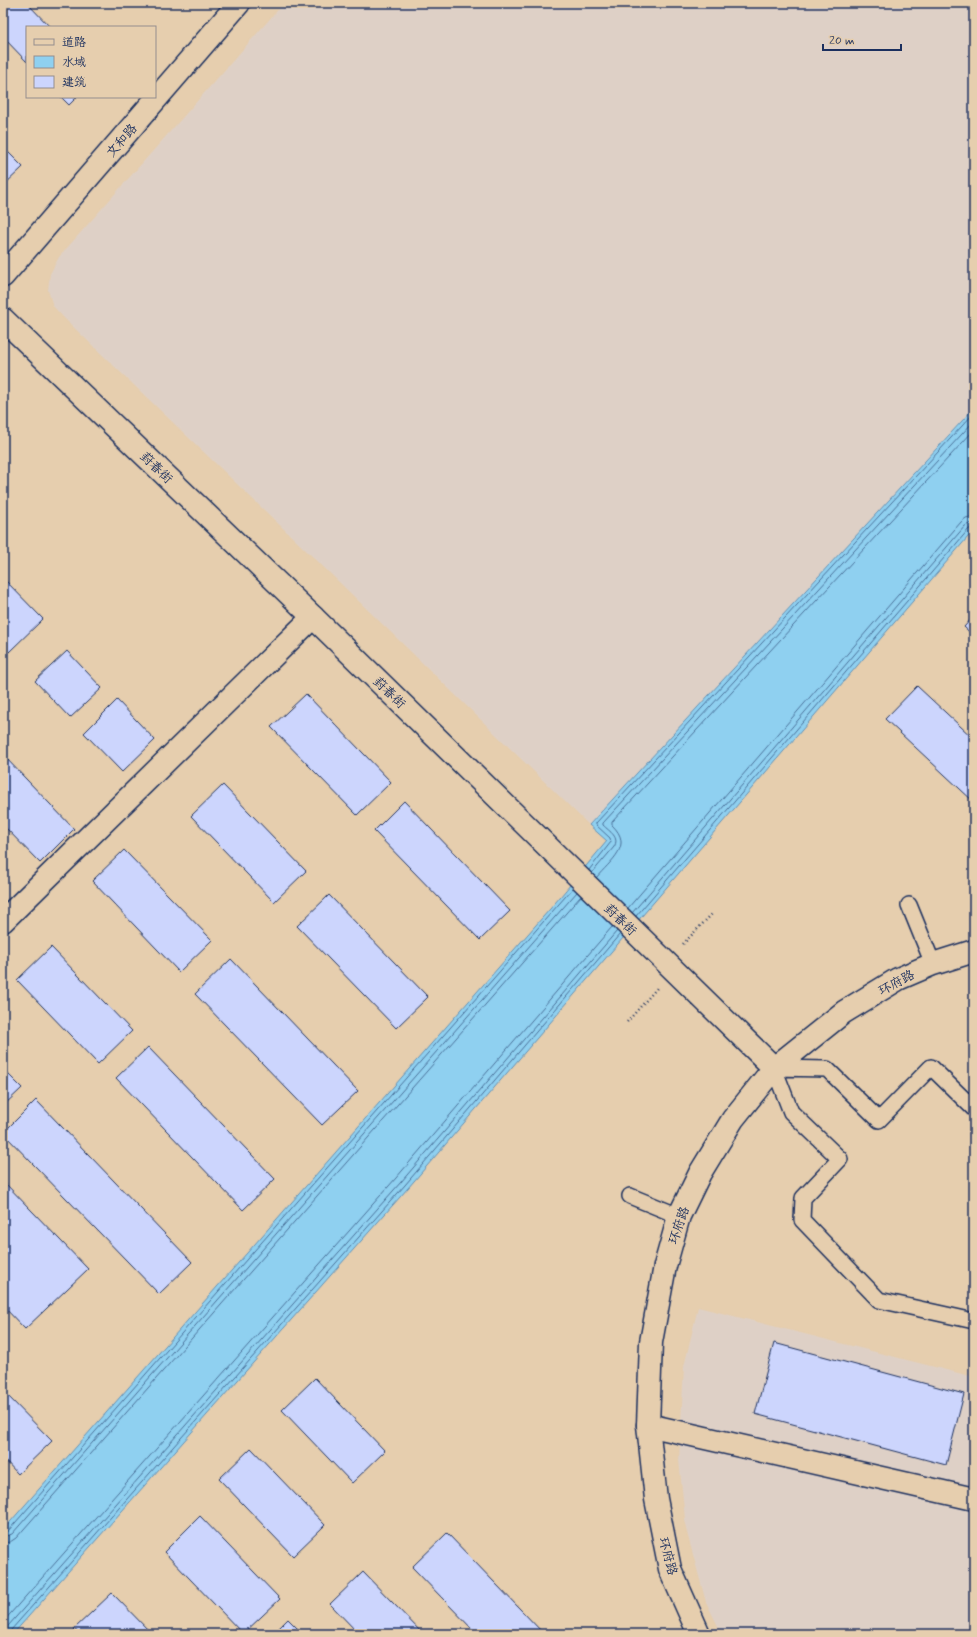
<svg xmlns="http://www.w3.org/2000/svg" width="977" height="1637" viewBox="0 0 977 1637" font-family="Mynerve,'LXGW WenKai TC',sans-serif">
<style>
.built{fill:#ded0c6}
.water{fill:#8fd0f0;stroke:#6190b6}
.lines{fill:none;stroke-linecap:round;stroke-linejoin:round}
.shore{stroke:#496f98;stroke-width:1}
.building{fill:#ccd5fd;stroke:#1b2f5e}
.lane-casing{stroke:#1b2f5e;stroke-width:18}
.street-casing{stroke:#1b2f5e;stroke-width:25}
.secondary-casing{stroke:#1b2f5e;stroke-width:25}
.path{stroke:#1b2f5e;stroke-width:2.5;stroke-dasharray:1 3;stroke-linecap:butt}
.lane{stroke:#e6ceae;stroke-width:15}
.street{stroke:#e6ceae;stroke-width:22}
.secondary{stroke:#e6ceae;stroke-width:22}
.labels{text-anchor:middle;stroke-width:4;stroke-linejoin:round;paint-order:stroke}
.street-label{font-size:13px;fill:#1b2f5e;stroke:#e6ceae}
</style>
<rect width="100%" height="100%" fill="#e6ceae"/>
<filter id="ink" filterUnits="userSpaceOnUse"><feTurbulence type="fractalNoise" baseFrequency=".025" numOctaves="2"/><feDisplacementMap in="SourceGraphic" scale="8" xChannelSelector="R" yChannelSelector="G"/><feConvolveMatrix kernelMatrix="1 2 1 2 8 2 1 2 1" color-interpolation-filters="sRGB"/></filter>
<g filter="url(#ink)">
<!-- built -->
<path class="built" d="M 284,3 L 974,3 L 974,408 L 589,825 L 337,580 L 65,319 L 53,306 L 48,290 L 50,274 L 59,257 Z
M 698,1307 L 974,1377 L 974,1634 L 722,1634 L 706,1602 L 686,1529 L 679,1460 L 684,1367 Z"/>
<!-- water -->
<path class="water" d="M 974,408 L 974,530 L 408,1188 L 13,1634 L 3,1634 L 3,1530 L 550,909 L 607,841 L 589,825 Z"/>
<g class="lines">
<!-- shore -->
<path class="shore" d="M 589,870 L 611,842 L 610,838 L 596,825 L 596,823 L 974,413
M 592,873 L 614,847 C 620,837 610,832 603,825 L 603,823 L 974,421
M 596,878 C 611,860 634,846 612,825 L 612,822 L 974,430
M 628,908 L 961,522 L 966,518 L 974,516
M 632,913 L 965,526 L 974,522
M 636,916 L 969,529 L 974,528
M 3,1532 L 8,1531 L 573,888
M 3,1537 L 12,1534 L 577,892
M 3,1543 L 10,1542 L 16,1538 L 581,896
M 3,1622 L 396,1178 L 612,927
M 5,1634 L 8,1626 L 401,1182 L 617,931
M 10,1634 L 11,1630 L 405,1185 L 620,934"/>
</g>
<!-- building -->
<path class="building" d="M 3,3 L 27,3 L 50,27 L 27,27 L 27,62 L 3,37 Z
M 61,97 L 77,97 L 69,105 Z
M 3,147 L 23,167 L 3,186 Z
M 3,578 L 43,619 L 9,652 L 3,646 Z
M 974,616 L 974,636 L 964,627 Z
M 67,651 L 102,688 L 70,718 L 35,681 Z
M 917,686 L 974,739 L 974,802 L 885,719 Z
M 306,694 L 391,782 L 357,815 L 271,727 Z
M 117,700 L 155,740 L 122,772 L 84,733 Z
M 3,755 L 74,829 L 40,863 L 3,825 Z
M 223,785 L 306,871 L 274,902 L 191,816 Z
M 404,801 L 510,911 L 480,940 L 374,831 Z
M 124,850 L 212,940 L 179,972 L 92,881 Z
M 329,895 L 428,997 L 396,1028 L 297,926 Z
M 51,947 L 132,1031 L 98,1064 L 17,980 Z
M 231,959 L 358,1091 L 322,1125 L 195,994 Z
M 148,1047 L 275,1179 L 243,1210 L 116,1078 Z
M 3,1069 L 22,1088 L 3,1106 Z
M 36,1100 L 192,1262 L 159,1294 L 3,1133 Z
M 3,1181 L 88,1269 L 25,1329 L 3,1306 Z
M 774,1343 L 964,1394 L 946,1465 L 755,1414 Z
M 315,1378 L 385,1451 L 352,1483 L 282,1410 Z
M 3,1391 L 52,1441 L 18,1474 L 3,1458 Z
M 251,1448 L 325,1525 L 293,1556 L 219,1479 Z
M 200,1516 L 280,1599 L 243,1634 L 164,1552 Z
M 447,1533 L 544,1634 L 477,1634 L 412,1567 Z
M 363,1572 L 423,1634 L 359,1634 L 330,1604 Z
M 112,1593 L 152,1634 L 80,1634 L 74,1629 Z
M 288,1619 L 303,1634 L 273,1634 Z"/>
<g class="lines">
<defs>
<path id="lane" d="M 909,905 L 933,964
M 974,1109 L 931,1067 L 879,1120 L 827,1069 L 774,1068 L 791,1112 L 840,1159 L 803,1198 L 802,1220 L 879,1300 L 974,1321
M 630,1196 L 679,1216"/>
<path id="street" d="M 3,921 L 313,617
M 648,1425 L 974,1499"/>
<path id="secondary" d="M 3,276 L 239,3
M 3,319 L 313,617 L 774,1068
M 699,1634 L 670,1569 L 656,1499 L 648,1425 L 651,1342 L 665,1266 L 679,1216 L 700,1173 L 733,1119 L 774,1068 L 844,1012 L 898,979 L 933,964 L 974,951"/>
</defs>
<!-- lane casing -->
<use href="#lane" class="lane-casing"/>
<!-- street casing -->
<use href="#street" class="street-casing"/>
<!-- secondary casing -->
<use href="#secondary" class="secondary-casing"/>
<!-- path -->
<path class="path" d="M 683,944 L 712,914
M 627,1022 L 657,988"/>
<!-- lane -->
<use href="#lane" class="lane"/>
<!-- street -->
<use href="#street" class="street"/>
<!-- secondary -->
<use href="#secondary" class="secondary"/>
</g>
</g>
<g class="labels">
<!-- street labels -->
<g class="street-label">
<text transform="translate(121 140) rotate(-49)" y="5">文和路</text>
<text transform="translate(157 467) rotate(44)" y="5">葑春街</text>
<text transform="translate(390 692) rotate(44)" y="5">葑春街</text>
<text transform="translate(621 919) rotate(44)" y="5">葑春街</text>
<text transform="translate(896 982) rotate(-28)" y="5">环府路</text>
<text transform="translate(678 1225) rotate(-71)" y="5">环府路</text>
<text transform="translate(669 1556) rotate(75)" y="5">环府路</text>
</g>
</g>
<!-- margin -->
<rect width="977" height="1637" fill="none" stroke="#e6ceae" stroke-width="16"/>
<rect x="8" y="8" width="961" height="1621" fill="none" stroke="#1b2f5e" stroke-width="1.5" filter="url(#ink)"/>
<!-- legend -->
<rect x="26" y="26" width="130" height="72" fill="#e6ceae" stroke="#958e8e"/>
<rect x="34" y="39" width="20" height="6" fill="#e6ceae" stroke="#958e8e"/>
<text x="62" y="46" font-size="12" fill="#1b2f5e">道路</text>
<rect x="34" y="56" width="20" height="12" fill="#8fd0f0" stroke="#958e8e"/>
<text x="62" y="66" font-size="12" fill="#1b2f5e">水域</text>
<rect x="34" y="76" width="20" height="12" fill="#ccd5fd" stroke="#958e8e"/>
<text x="62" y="86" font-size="12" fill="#1b2f5e">建筑</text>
<!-- scale -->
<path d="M823 44v6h78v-6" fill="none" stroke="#1b2f5e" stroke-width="2"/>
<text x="829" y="44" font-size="12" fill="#1b2f5e" stroke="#e6ceae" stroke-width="3" paint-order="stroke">20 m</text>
</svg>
